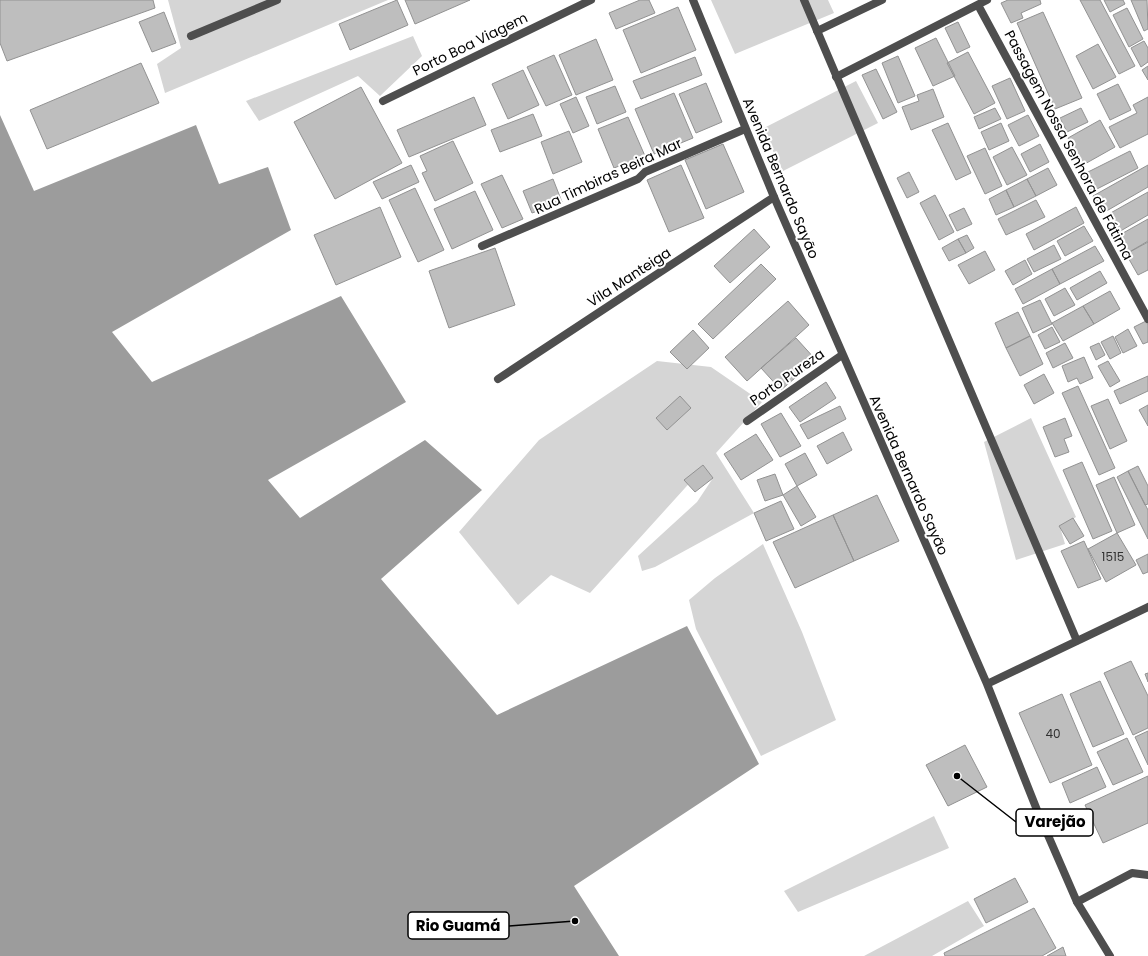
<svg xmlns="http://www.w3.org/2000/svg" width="1148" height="956" viewBox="0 0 1148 956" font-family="Poppins,sans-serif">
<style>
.green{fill:#d5d5d5}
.water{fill:#9c9c9c}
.building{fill:#bebebe;stroke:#929292}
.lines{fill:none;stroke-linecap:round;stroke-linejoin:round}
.service{stroke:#4e4e4e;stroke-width:8}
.minor{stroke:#4e4e4e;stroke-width:8}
.tertiary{stroke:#4e4e4e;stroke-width:8}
.labels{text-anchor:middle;stroke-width:4;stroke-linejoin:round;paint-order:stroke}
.number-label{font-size:12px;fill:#303030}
.street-label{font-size:14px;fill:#000;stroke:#fff}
.leader{fill:none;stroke:#000;stroke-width:1.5}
.callout-dot{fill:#000;stroke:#fff;stroke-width:1.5}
.callout{fill:#fff;stroke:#000;stroke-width:1.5}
.callout-label{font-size:15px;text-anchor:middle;font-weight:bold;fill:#000}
</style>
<rect width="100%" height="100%" fill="#fff"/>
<!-- green -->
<path class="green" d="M 168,0 L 388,0 L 165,93 L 157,64 L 181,48 Z
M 711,0 L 828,0 L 834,13 L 735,54 Z
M 413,36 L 422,56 L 380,96 L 358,76 L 259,121 L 246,101 Z
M 856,81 L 878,123 L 783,171 L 762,129 Z
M 657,361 L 711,367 L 762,402 L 716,453 L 754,513 L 655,567 L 642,571 L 638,556 L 697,502 L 713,478 L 704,467 L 590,593 L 551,575 L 518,605 L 459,532 L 539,440 Z
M 1031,418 L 1076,517 L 1060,527 L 1065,544 L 1016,560 L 984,442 Z
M 763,544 L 802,632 L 836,720 L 761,756 L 696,629 L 689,600 L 715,578 Z
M 934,816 L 949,848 L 798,912 L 784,891 Z
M 968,901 L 984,926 L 932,956 L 864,956 Z"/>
<!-- water -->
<path class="water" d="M 0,115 L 34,191 L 196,125 L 219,184 L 268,167 L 291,230 L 112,332 L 152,382 L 341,296 L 406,402 L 268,480 L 300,518 L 425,440 L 482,490 L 381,579 L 497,715 L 687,626 L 759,764 L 574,886 L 619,956 L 0,956 Z"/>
<!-- building -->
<path class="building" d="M 0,0 L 153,0 L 155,8 L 7,61 L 0,43 Z
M 397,0 L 408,25 L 350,50 L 339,24 Z
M 405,0 L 470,0 L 415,24 Z
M 640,0 L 649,0 L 655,13 L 616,29 L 609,13 Z
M 1008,0 L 1040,0 L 1041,4 L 1021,13 L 1023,18 L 1011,23 L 1001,3 Z
M 1080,0 L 1100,0 L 1135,66 L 1119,74 Z
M 1104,0 L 1123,0 L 1125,4 L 1110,12 Z
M 1131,0 L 1147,0 L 1148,29 L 1144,31 Z
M 678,7 L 696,50 L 641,73 L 623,30 Z
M 1127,8 L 1143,39 L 1129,47 L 1113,15 Z
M 164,12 L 176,43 L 152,52 L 139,22 Z
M 1043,12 L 1082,98 L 1055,109 L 1017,23 Z
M 958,22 L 970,47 L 957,53 L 945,28 Z
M 936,38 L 955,76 L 933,86 L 915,48 Z
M 596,39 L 613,80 L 576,95 L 559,55 Z
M 1144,41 L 1148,48 L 1148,62 L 1141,67 L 1131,48 Z
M 1098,44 L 1116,77 L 1093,89 L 1076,56 Z
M 968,52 L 995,103 L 974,114 L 947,63 Z
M 554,55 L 572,95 L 546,106 L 527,67 Z
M 898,56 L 915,96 L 898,103 L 882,63 Z
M 695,57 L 702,75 L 641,99 L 633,81 Z
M 141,63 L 159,103 L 47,149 L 30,110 Z
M 1148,66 L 1148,80 L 1142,70 Z
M 876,69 L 897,112 L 883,119 L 862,75 Z
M 523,70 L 539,105 L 508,119 L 492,84 Z
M 1010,78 L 1025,111 L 1007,119 L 992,86 Z
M 706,83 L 722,122 L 696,133 L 679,94 Z
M 1118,84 L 1131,110 L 1110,120 L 1097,94 Z
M 615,86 L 626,112 L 597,124 L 586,97 Z
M 361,87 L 402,163 L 335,199 L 294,122 Z
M 933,89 L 944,117 L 911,130 L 902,107 L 919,101 L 917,95 Z
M 674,93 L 693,138 L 654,154 L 635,109 Z
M 474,97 L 486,125 L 409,157 L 397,130 Z
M 576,97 L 589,126 L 573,133 L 560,104 Z
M 1148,97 L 1148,134 L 1120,148 L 1109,127 L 1137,113 L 1133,105 Z
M 995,108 L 1001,119 L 979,129 L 974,117 Z
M 1081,108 L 1088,122 L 1067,132 L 1060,118 Z
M 533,114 L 542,136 L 500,152 L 491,130 Z
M 1028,115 L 1039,136 L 1019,146 L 1008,125 Z
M 628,117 L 645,156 L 614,168 L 598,129 Z
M 1100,120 L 1115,147 L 1083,165 L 1068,138 Z
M 948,123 L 971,173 L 956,180 L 932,130 Z
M 1001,123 L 1009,141 L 989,150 L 981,132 Z
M 569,131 L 582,162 L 553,174 L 541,142 Z
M 453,141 L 473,183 L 435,201 L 422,173 L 427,171 L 420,156 Z
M 723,144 L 744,192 L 706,209 L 685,160 Z
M 1040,144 L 1049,162 L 1030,172 L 1021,154 Z
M 1012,147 L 1027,175 L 1007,185 L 993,157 Z
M 985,148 L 1002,186 L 985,194 L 967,156 Z
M 1130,151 L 1138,168 L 1091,192 L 1082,175 Z
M 411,165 L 419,182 L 382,199 L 373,182 Z
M 681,165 L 704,218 L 669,232 L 647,180 Z
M 1148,165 L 1148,187 L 1103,213 L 1093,196 Z
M 1048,168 L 1057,185 L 1036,196 L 1027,179 Z
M 909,172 L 919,192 L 907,198 L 897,178 Z
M 502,175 L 523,219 L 502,228 L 481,184 Z
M 553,179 L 562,202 L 532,213 L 523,191 Z
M 1027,179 L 1036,196 L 1014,207 L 1006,190 Z
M 415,188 L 444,250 L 418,262 L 389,200 Z
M 1006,190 L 1014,207 L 996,215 L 989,199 Z
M 475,191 L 493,230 L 452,249 L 434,209 Z
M 1148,192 L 1148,215 L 1117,233 L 1107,215 Z
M 935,195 L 954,232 L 939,240 L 920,203 Z
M 1036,200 L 1045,217 L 1006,235 L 998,219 Z
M 380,207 L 401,257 L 336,285 L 314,235 Z
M 1076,207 L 1084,223 L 1034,250 L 1026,234 Z
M 964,208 L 972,224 L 957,231 L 949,215 Z
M 1148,219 L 1148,241 L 1126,254 L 1116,237 Z
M 1084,226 L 1093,241 L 1065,256 L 1057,241 Z
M 754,229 L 770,247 L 730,283 L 714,266 Z
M 967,235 L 974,248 L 966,253 L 958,239 Z
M 958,239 L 966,253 L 949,261 L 942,248 Z
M 1148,242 L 1148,270 L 1138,275 L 1126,254 Z
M 1054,245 L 1061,259 L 1034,272 L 1027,259 Z
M 1095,246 L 1104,261 L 1060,284 L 1052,269 Z
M 495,248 L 515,305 L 449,328 L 429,271 Z
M 985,251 L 995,270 L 969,284 L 958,265 Z
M 1025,260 L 1032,274 L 1013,285 L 1005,271 Z
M 761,264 L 776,279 L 713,339 L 698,324 Z
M 1052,269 L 1060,284 L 1023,304 L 1015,289 Z
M 1100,271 L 1107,283 L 1077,300 L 1070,288 Z
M 1065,288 L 1075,305 L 1054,316 L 1045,299 Z
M 1110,291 L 1120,309 L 1094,324 L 1083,306 Z
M 1040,300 L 1052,324 L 1033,333 L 1022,308 Z
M 788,301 L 809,325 L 747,381 L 725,357 Z
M 1083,306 L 1094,324 L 1063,341 L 1052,323 Z
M 1018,312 L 1030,336 L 1006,348 L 995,323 Z
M 1146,321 L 1148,325 L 1148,342 L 1143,344 L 1134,327 Z
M 1052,327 L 1060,342 L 1045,349 L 1038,335 Z
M 1128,329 L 1137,346 L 1123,353 L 1115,337 Z
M 693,330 L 709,348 L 687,369 L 670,352 Z
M 1030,336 L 1043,364 L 1020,376 L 1006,348 Z
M 1113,336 L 1121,353 L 1110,359 L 1101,342 Z
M 796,338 L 816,360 L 781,390 L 761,368 Z
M 1065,343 L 1073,358 L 1053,368 L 1046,353 Z
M 1099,343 L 1105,355 L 1096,360 L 1090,347 Z
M 1084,357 L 1093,378 L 1080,384 L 1077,378 L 1068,382 L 1062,366 Z
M 1108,361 L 1120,381 L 1110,387 L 1098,366 Z
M 1044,374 L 1054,393 L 1034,404 L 1024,385 Z
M 1148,376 L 1148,391 L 1120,404 L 1114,391 Z
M 826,382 L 836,398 L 800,422 L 789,407 Z
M 1078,386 L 1115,468 L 1099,475 L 1062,393 Z
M 680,396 L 691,408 L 667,430 L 656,418 Z
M 1108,399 L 1127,441 L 1110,449 L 1091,406 Z
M 1148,405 L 1148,426 L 1139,410 Z
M 840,406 L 846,419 L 808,439 L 800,425 Z
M 781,413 L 801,446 L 780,457 L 761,424 Z
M 1065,418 L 1072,436 L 1064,439 L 1069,452 L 1055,457 L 1043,427 Z
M 843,432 L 852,450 L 827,464 L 817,446 Z
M 756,434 L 773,460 L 741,480 L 724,454 Z
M 805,453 L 817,475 L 797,486 L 785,464 Z
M 1082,462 L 1112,531 L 1093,539 L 1063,470 Z
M 703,465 L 713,478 L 695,492 L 684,480 Z
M 1138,466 L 1148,486 L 1148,504 L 1145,505 L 1128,471 Z
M 1128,471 L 1148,510 L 1148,539 L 1117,477 Z
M 775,474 L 783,495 L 765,501 L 757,480 Z
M 1114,477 L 1135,525 L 1117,533 L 1096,485 Z
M 797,486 L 816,517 L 801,526 L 783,495 Z
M 877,495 L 899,541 L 854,561 L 833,515 Z
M 781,501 L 794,529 L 766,541 L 754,513 Z
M 833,515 L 854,561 L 795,588 L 773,542 Z
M 1073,518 L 1084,536 L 1070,544 L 1059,526 Z
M 1117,533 L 1136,565 L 1106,582 L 1088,549 Z
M 1084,541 L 1101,579 L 1078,588 L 1061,551 Z
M 1148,554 L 1148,572 L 1143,574 L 1136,560 Z
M 1131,661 L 1148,696 L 1148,728 L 1133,735 L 1104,673 Z
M 1148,673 L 1148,682 L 1145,674 Z
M 1100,681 L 1124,734 L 1093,747 L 1070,694 Z
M 1062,694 L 1092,765 L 1050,783 L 1019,713 Z
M 1148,731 L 1148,765 L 1135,737 Z
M 1127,738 L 1143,772 L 1113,785 L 1097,752 Z
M 965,745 L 987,787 L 948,806 L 926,765 Z
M 1097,767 L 1106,787 L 1070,803 L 1062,783 Z
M 1148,776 L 1148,823 L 1103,843 L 1085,805 Z
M 1015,878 L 1028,902 L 986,923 L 974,899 Z
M 1034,908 L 1056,948 L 1042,956 L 945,956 L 944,953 Z
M 1063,947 L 1066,956 L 1047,956 Z"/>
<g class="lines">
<!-- service -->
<path class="service" d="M 191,36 L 277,0
M 1077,902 L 1132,873 L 1148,875"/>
<!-- minor -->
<path class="minor" d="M 978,5 L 1148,319
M 817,31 L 882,0
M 836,77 L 987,0
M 383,101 L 591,0
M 482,246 L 638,179 L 645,172 L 745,129
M 498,379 L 774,197
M 747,421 L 842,355"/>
<!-- tertiary -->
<path class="tertiary" d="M 693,0 L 774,197 L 987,684 L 1037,810 L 1077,902 L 1110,956
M 804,0 L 1077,641
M 987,684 L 1148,607"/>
</g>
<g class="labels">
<!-- number labels -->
<g class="number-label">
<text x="1113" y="561">1515</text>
<text x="1053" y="738">40</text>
</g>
<!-- street labels -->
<g class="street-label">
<text transform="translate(470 44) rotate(-26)" y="5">Porto Boa Viagem</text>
<text transform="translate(1069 145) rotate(62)" y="5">Passagem Nossa Senhora de Fátima</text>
<text transform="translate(608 176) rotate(-25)" y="5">Rua Timbiras Beira Mar</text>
<text transform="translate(781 178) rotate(67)" y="5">Avenida Bernardo Sayão</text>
<text transform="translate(629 277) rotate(-33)" y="5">Vila Manteiga</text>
<text transform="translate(787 377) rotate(-35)" y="5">Porto Pureza</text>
<text transform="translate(909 475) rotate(66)" y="5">Avenida Bernardo Sayão</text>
</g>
</g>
<!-- callouts -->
<path class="leader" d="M957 776L1016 822M575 921L509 926"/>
<g class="callout-dot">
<circle cx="957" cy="776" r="4"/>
<circle cx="575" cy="921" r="4"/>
</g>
<g class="callout">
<rect x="1016" y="809" width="77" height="27" rx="4"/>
<rect x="408" y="912" width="101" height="27" rx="4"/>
</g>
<g class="callout-label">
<text x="1055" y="827">Varejão</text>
<text x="458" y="931">Rio Guamá</text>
</g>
</svg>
